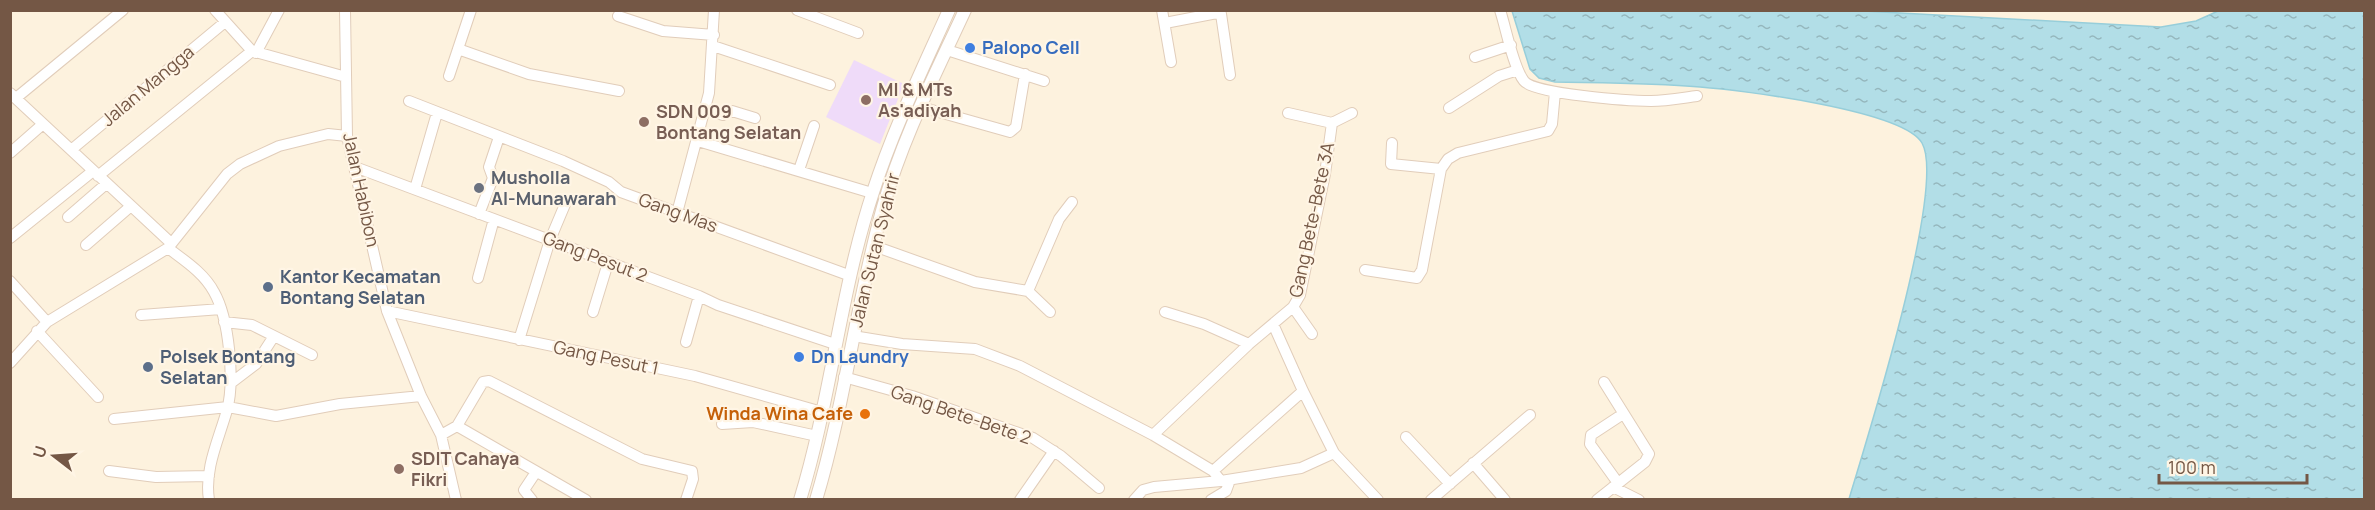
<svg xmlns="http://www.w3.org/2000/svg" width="2375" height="510" viewBox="0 0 2375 510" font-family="Manrope,sans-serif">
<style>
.education{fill:#efdbf9}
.water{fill:url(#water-ripples);stroke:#97ceda;stroke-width:1.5}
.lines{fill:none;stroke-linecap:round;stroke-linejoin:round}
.minor-casing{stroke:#e1cdba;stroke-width:12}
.tertiary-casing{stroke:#e1cdba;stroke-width:14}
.minor{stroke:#fff;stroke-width:10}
.tertiary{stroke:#fff;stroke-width:12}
.shop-dot{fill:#3f7fe0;stroke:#fff5e5;stroke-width:2}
.education-dot{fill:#8d6e63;stroke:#fff5e5;stroke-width:2}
.worship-dot{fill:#6b7280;stroke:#fff5e5;stroke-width:2}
.service-dot{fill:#5c6f8a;stroke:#fff5e5;stroke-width:2}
.food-dot{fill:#e8710a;stroke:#fff5e5;stroke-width:2}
.labels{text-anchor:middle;stroke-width:4.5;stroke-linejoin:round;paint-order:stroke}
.shop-label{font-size:18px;font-weight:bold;fill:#366cbe;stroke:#fff5e5;text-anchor:start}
.street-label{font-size:18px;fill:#745745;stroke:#fff5e5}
.education-label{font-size:18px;font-weight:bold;fill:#785e54;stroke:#fff5e5;text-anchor:start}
.worship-label{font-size:18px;font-weight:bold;fill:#5b616d;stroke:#fff5e5;text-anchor:start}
.service-label{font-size:18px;font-weight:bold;fill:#4e5e75;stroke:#fff5e5;text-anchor:start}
.food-label{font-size:18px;font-weight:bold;fill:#c56008;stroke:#fff5e5;text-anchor:end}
</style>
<defs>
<pattern id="water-ripples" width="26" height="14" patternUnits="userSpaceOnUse" patternTransform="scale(1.5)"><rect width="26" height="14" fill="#b2dee7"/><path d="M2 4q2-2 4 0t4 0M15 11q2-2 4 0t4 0" fill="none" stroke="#95b7bd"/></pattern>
</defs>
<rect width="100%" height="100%" fill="#fdf2de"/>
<!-- education -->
<path class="education" d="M 854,60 L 904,84 L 880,144 L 826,117 Z"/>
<!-- water -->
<path class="water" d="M 1864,11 L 2161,27 L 2196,21 L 2218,11 L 2364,11 L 2364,499 L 1849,499 C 1866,442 1947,187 1922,143 C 1903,110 1740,90 1700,87 C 1652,83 1604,83 1555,82 L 1539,78 L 1530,69 L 1512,11 Z"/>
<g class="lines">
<defs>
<path id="minor" d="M 215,10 L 252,51 L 346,77
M 345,10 L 347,136 L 387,311 L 421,396 L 441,435 L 456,500
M 797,10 L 858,33
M 1162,10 L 1171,62
M 1500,10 C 1506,28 1513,67 1524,81 C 1534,94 1630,101 1651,101 C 1666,101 1682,98 1697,96
M 618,16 L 663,31 L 714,35
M 1165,23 L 1217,13 L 1221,14 L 1230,75
M 713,46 L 830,85
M 458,49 L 529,74 L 619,91
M 947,50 L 1044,81
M 256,53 L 279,10
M 1475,57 L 1511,45
M 449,76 L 471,10
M 10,93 L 171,243
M 16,98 L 123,10
M 409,101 L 563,161 L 609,182 L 621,192 L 851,276
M 921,107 L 1010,132 L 1016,127 L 1025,74
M 1449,108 L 1499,76 L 1518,70
M 706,110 L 723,115 L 732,111 L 755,118
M 1288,113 L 1332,123 L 1352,113
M 698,141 L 872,193
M 1392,143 L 1391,164 L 1441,169
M 71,150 L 225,22
M 10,153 L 43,124
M 355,167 L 699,296 L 718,305 L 835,344
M 799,170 L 814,126
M 98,176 L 252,51
M 415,189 L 437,113
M 677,213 L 709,93 L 714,10
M 479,214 L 493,178 L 489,167 L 499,137
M 68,217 L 106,184
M 10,238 L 93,171
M 86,245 L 131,206
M 874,246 L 975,282 L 1028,291 L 1050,312
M 168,248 C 185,261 204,273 214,292 C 229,318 235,381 227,410 C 219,439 204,469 209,500
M 1365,270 L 1417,278 L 1422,270 L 1441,169 L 1448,159 L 1458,153 L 1548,131 L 1552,124 L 1555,92
M 478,278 L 494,219
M 10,281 L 47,322
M 1028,291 L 1059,219 L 1072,202
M 1293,307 L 1312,334
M 387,311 L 695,376 L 822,412
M 593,312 L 608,263
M 1165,312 L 1204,324 L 1249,344
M 141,315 L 221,309
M 224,322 L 252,325 L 312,355
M 1273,324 L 1303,391 L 1334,453
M 37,331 L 98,397
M 853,336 L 902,344 L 975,349 L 1020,366 L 1153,435 L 1213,471 L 1221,481
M 519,340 L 550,240 L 566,202
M 686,342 L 699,296
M 10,363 L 47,322 L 168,248 L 227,174 L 240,164 L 279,146 L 328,134 L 347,136
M 844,377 L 912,396 L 1033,438 L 1061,456 L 1099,488
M 231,383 L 256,364 L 274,336
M 114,419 L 228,407 L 276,416 L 340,404 L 421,396
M 722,424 L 753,422 L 817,436
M 457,426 L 586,500
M 441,435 L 457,426 L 483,382 L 489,381 L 642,459 L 692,471 L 693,479 L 686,500
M 1153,435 L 1249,344 L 1293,307 L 1300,295 L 1325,174 L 1332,123
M 1406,437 L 1450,484
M 1473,463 L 1505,500
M 109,471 L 156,477 L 209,476
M 1213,471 L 1303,391
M 1618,483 L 1590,444 L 1591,435 L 1623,414
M 1613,487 L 1639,500
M 532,500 L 524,490 L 536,472
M 1020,500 L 1054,451
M 1134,500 L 1143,490 L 1154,487 L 1221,481 L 1301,468 L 1334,453 L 1378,500
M 1211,500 L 1226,491 L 1230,480
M 1431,500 L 1530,415
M 1597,500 L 1645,462 L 1649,454 L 1604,382"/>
<path id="tertiary" d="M 800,500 C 831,399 840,292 873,192 C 893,130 922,70 949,10
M 816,500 C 845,404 856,303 883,207 C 902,139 935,75 965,10"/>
</defs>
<!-- minor casing -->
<use href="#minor" class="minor-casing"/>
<!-- tertiary casing -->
<use href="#tertiary" class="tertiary-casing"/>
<!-- minor -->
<use href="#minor" class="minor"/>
<!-- tertiary -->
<use href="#tertiary" class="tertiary"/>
</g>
<!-- markers -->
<g class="shop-dot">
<circle cx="970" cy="48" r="6"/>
<circle cx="799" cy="357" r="6"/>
</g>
<g class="education-dot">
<circle cx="866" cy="100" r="6"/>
<circle cx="644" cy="122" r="6"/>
<circle cx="399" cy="469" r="6"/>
</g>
<circle class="worship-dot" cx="479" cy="188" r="6"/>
<g class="service-dot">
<circle cx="268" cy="287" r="6"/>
<circle cx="148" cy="367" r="6"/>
</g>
<circle class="food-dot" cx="865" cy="414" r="6"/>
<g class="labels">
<!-- shop labels -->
<g class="shop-label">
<text x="982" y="54">Palopo Cell</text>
<text x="811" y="363">Dn Laundry</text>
</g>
<!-- street labels -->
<g class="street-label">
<text transform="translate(148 86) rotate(-40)" y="6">Jalan Mangga</text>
<text transform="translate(361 190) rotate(78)" y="6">Jalan Habibon</text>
<text transform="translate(678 213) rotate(20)" y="6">Gang Mas</text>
<text transform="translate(1312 220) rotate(-78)" y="6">Gang Bete-Bete 3A</text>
<text transform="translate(875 250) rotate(-76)" y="6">Jalan Sutan Syahrir</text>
<text transform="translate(595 257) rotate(21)" y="6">Gang Pesut 2</text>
<text transform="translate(606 358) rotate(12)" y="6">Gang Pesut 1</text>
<text transform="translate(961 415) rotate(19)" y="6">Gang Bete-Bete 2</text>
</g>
<!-- education labels -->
<g class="education-label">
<text x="878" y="96">MI &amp; MTs<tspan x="878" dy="21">As'adiyah</tspan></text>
<text x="656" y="118">SDN 009<tspan x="656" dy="21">Bontang Selatan</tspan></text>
<text x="411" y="465">SDIT Cahaya<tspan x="411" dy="21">Fikri</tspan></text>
</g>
<!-- worship labels -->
<g class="worship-label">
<text x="491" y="184">Musholla<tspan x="491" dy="21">Al-Munawarah</tspan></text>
</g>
<!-- service labels -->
<g class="service-label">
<text x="280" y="283">Kantor Kecamatan<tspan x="280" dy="21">Bontang Selatan</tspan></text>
<text x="160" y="363">Polsek Bontang<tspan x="160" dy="21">Selatan</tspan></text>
</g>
<!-- food labels -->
<g class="food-label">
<text x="853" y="420">Winda Wina Cafe</text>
</g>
</g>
<!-- border -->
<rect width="2375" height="510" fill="none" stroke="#745745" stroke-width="24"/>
<!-- north arrow -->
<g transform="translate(54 456) rotate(287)" stroke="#fff5e5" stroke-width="4.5" paint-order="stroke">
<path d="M0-4.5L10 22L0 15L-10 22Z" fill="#745745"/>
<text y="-9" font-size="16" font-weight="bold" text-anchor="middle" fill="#745745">U</text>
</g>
<!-- scale -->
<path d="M2159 474v9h148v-9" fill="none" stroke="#745745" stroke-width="3"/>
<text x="2168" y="474" font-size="18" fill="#745745" stroke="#fff5e5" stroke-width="4.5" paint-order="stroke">100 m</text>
</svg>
